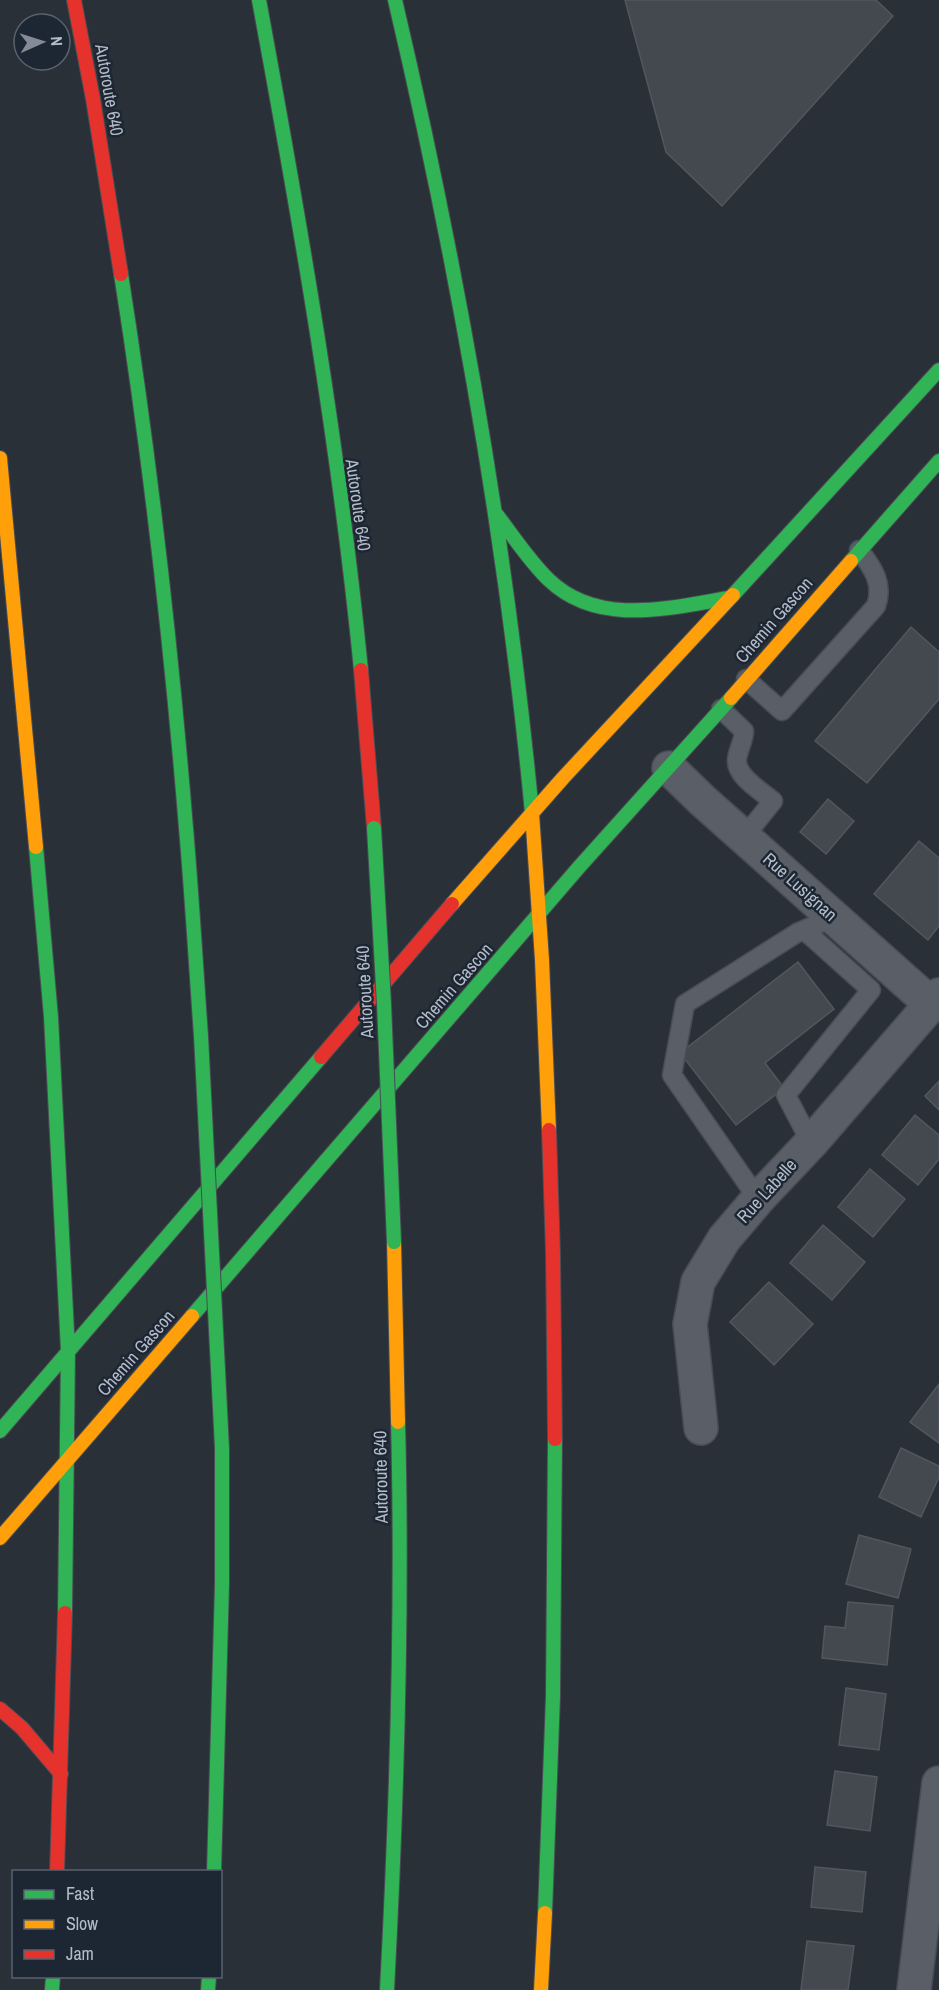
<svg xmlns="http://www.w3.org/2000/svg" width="939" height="1990" viewBox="0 0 939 1990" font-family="'Archivo Narrow',sans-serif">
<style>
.building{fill:#444950;stroke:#52575f;stroke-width:1.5}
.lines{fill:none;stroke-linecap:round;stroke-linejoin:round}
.lane-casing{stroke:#484c53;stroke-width:21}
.street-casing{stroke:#484c53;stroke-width:36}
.fast-casing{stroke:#484c53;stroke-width:16}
.slow-casing{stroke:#484c53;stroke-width:16}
.jam-casing{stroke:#484c53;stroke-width:16}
.lane{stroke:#5a5e66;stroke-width:18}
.street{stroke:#5a5e66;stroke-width:33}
.fast{stroke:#30b455;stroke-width:14}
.slow{stroke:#ff9f0a;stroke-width:14}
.jam{stroke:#e5322d;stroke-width:14}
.fast-bridge-casing{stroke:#474c53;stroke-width:16;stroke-linecap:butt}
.fast-bridge{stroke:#30b455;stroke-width:14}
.labels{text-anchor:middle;stroke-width:5;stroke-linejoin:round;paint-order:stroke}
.street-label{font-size:18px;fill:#b4bcc9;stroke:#1d2633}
</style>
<rect width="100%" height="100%" fill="#2a3038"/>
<!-- building -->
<path class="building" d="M 625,0 L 876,0 L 893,16 L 722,206 L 666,152 Z
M 911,627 L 939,652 L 939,699 L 867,783 L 815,741 Z
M 828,799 L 854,821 L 826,854 L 800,832 Z
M 919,841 L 939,858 L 939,926 L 928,940 L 874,894 Z
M 798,962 L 834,1009 L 765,1063 L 784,1088 L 736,1125 L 680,1053 Z
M 939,1081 L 939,1110 L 925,1096 Z
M 915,1115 L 939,1135 L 939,1159 L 918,1185 L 882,1155 Z
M 870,1169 L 905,1199 L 873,1237 L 838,1207 Z
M 823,1225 L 865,1262 L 832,1300 L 790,1263 Z
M 769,1282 L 813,1324 L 774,1365 L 730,1322 Z
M 939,1384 L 939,1443 L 910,1422 Z
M 901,1448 L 939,1466 L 939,1477 L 921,1517 L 879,1497 Z
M 859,1535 L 911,1549 L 898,1598 L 846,1584 Z
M 848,1602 L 893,1606 L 887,1665 L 822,1658 L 825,1626 L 845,1628 Z
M 846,1688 L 886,1694 L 879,1750 L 839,1745 Z
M 835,1771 L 877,1777 L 870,1831 L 827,1825 Z
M 815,1867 L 866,1872 L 862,1912 L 811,1907 Z
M 807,1941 L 854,1946 L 848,1990 L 801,1990 Z"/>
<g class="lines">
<defs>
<path id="lane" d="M 746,679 L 782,711 L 876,606 C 884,584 873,568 859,550
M 721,709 L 744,731 C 744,741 738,749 737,759 C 735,776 761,791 773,801 L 744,837
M 804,930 L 871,990 L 786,1095 L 811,1143
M 758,1199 L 672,1075 L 685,1004 L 797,933 L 834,917"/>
<path id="street" d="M 669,768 L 702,800 L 931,1004
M 701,1428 L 690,1324 L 698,1282 L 724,1239 L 758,1199 L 811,1143 L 939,995
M 914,1990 L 939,1783"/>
<path id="fast" d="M 259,0 C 300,222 339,445 361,670
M 395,0 C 458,268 506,539 532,813
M 121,274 C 150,458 171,643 186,828 C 192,897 196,967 201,1036
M 497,515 C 513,536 530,562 549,580 C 598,627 669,608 729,598
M 851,561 L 939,461
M 733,595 L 939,370
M 36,847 L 51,1017 L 68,1351
M 192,1316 L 580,866 L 731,698
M 0,1431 L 321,1057
M 65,1613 L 68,1351
M 214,1872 L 222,1584 L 222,1448
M 545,1913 L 553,1696 L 555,1439
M 52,1990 L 53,1976
M 208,1990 L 209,1976
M 387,1990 C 397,1801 403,1611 398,1422"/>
<path id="slow" d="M 0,458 L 36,847
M 731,698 L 851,561
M 532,813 L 542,960 L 549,1130
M 452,904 L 563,778 L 733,595
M 394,1242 L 398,1422
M 0,1538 L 192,1316
M 541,1990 L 545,1913"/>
<path id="jam" d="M 74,0 L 93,99 L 121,274
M 361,670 L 374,828
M 321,1057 L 452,904
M 549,1130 L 553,1254 L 555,1439
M 0,1709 L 22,1728 L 61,1774
M 57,1872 L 65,1613"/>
</defs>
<!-- lane casing -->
<use href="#lane" class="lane-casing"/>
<!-- street casing -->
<use href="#street" class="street-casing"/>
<!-- fast casing -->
<use href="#fast" class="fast-casing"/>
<!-- slow casing -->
<use href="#slow" class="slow-casing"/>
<!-- jam casing -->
<use href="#jam" class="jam-casing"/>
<!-- lane -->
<use href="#lane" class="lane"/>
<!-- street -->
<use href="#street" class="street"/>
<!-- fast -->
<use href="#fast" class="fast"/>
<!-- slow -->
<use href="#slow" class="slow"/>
<!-- jam -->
<use href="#jam" class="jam"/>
<defs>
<path id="fast-bridge" d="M 374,828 L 384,1004 L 394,1242
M 201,1036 L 222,1448"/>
</defs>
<!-- fast-bridge casing -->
<use href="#fast-bridge" class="fast-bridge-casing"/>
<!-- fast-bridge -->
<use href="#fast-bridge" class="fast-bridge"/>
</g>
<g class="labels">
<!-- street labels -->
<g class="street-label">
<text transform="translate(109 90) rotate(80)" y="6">Autoroute 640</text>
<text transform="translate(358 505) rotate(82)" y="6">Autoroute 640</text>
<text transform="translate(774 620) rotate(-49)" y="6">Chemin Gascon</text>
<text transform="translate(800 887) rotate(42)" y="6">Rue Lusignan</text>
<text transform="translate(454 986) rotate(-49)" y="6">Chemin Gascon</text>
<text transform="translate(365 992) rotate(-93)" y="6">Autoroute 640</text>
<text transform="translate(767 1191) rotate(-48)" y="6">Rue Labelle</text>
<text transform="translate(136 1353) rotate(-49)" y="6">Chemin Gascon</text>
<text transform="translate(381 1477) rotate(-91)" y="6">Autoroute 640</text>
</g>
</g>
<!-- legend -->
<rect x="12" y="1870" width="210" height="108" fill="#1d2633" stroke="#59626f" stroke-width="1.5"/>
<rect x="24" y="1890" width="30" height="9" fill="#30b455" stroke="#59626f" stroke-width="1.5"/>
<text x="66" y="1900" font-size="18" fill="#b4bcc9">Fast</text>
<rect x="24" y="1920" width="30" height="9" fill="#ff9f0a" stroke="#59626f" stroke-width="1.5"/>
<text x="66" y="1930" font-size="18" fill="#b4bcc9">Slow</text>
<rect x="24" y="1950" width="30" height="9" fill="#e5322d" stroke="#59626f" stroke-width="1.5"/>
<text x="66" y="1960" font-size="18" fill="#b4bcc9">Jam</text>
<!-- north arrow -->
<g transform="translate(42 42) rotate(87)"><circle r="28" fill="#1d2633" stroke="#59626f" stroke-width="1.5"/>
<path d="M0-4.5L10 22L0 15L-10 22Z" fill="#848b96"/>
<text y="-9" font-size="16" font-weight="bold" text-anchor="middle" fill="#b4bcc9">N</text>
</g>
</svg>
